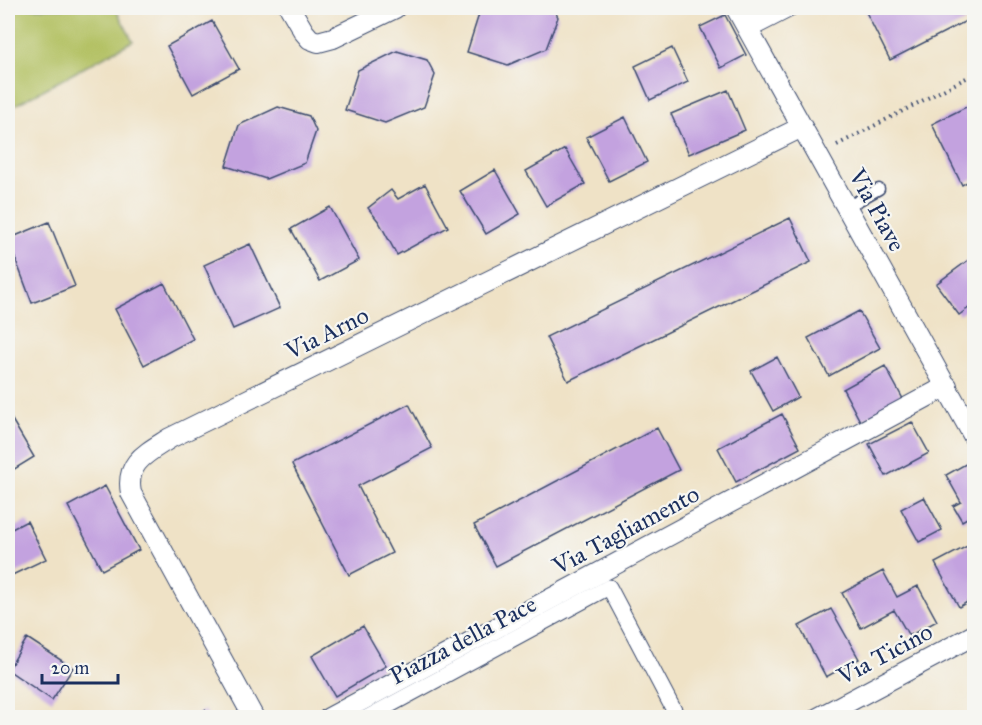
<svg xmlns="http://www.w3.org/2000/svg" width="982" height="725" viewBox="0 0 982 725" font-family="'IM FELL Great Primer',serif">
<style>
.green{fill:#b3c164;stroke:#677861;stroke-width:1.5}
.building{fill:#c3a2df}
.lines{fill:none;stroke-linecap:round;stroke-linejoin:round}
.service-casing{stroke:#3b4a6e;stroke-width:13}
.pedestrian-casing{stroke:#3b4a6e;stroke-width:17}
.minor-casing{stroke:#3b4a6e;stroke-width:22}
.path{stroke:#3b4a6e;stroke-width:4;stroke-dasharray:1.5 4.5;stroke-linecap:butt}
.service{stroke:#fff;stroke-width:10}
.pedestrian{stroke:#fff;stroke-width:15}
.minor{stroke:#fff;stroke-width:20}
.labels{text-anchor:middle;stroke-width:4.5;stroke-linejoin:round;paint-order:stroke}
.street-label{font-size:24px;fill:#1b2f5e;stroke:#f6f6f2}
</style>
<rect width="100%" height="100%" fill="#f6f6f2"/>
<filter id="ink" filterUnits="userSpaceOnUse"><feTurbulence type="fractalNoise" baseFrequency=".0167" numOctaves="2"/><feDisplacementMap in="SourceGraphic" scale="12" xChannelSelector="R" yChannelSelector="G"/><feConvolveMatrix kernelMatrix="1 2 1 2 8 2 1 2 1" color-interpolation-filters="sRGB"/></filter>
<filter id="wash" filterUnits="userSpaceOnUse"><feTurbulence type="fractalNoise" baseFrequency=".008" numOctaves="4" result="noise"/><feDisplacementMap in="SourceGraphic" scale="24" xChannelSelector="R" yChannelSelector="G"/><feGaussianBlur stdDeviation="1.35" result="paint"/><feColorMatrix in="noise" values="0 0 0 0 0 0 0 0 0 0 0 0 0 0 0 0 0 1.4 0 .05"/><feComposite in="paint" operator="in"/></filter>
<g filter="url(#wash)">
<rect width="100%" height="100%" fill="#efe2c6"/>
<!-- green -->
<path class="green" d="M 8,8 L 115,8 L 133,41 L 8,109 Z"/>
<g id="blocks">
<!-- building -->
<path class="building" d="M 488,8 L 553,8 L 558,17 L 546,49 L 508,65 L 467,52 L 480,11 Z
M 864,8 L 974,8 L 974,17 L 890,60 Z
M 725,15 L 746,55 L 721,68 L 700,27 Z
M 212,21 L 239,69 L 193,94 L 167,46 Z
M 672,48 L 688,82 L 650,100 L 635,66 Z
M 397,51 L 427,60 L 435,75 L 424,107 L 385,123 L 345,110 L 358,70 Z
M 728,90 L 745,130 L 689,154 L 671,114 Z
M 974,103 L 974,178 L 962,185 L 932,124 Z
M 278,107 L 309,116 L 316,131 L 305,163 L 266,179 L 226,166 L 239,125 Z
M 625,117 L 647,162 L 609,181 L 586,137 Z
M 565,149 L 585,184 L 546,206 L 526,171 Z
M 495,170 L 520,214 L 486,234 L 460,191 Z
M 425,184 L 448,227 L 397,255 L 379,222 L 368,208 L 391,190 L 398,199 Z
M 330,207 L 359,260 L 320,281 L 291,229 Z
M 790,218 L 811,262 L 568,381 L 546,337 Z
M 49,222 L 75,286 L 32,303 L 8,239 Z
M 250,244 L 280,308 L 233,329 L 204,265 Z
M 974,256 L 974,304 L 959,315 L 936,284 Z
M 164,283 L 193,339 L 144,365 L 115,309 Z
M 859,311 L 880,348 L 829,376 L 808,338 Z
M 777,357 L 798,397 L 773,411 L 751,371 Z
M 885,366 L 903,399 L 860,421 L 843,389 Z
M 409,404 L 432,448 L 358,486 L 392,553 L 349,575 L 292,464 Z
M 8,413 L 34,457 L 8,473 Z
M 782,414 L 800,448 L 736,482 L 718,448 Z
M 912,422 L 929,453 L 886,476 L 869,444 Z
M 657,428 L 679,470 L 496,566 L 474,525 Z
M 971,461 L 974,467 L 974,514 L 962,521 L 953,506 L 961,502 L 946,475 Z
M 105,486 L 139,550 L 102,570 L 68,506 Z
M 924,497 L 942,530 L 919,542 L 901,509 Z
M 27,521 L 46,559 L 8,577 L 8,531 Z
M 971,544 L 974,552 L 974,598 L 959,607 L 935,563 Z
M 883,571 L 897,597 L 918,586 L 937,621 L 909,636 L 894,610 L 861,628 L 842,593 Z
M 831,609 L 859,659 L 826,677 L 799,626 Z
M 363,626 L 386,666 L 335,696 L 312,656 Z
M 27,638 L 73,668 L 52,700 L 8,670 Z
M 205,710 L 209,718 L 190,718 Z"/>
</g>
</g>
<g filter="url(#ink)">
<use href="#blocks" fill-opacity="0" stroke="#3b4a6e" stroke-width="1.5"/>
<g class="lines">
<defs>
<path id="service" d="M 847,207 L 879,189"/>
<path id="pedestrian" d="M 366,718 L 609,587 L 678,718"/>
<path id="minor" d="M 290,8 L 304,32 L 310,39 L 318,42 L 333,38 L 395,8
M 736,8 L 974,437
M 748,28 L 787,8
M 254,718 L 131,493 C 125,462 147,453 170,438 L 802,127
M 329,718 L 947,386
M 818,718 L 974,635"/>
</defs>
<!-- service casing -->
<use href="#service" class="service-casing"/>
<!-- pedestrian casing -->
<use href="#pedestrian" class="pedestrian-casing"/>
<!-- minor casing -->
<use href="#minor" class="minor-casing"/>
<!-- path -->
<path class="path" d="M 837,145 L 974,74"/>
<!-- service -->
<use href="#service" class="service"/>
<!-- pedestrian -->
<use href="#pedestrian" class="pedestrian"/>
<!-- minor -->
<use href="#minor" class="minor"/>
</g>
</g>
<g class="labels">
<!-- street labels -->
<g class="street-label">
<text transform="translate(877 210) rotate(61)" y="8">Via Piave</text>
<text transform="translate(327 333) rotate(-26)" y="8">Via Arno</text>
<text transform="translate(626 530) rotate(-28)" y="8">Via Tagliamento</text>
<text transform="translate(463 640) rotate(-28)" y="8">Piazza della Pace</text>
<text transform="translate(885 654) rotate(-28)" y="8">Via Ticino</text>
</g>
</g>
<!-- margin -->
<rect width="982" height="725" fill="none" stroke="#f6f6f2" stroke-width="30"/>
<!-- scale -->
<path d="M42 674v9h76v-9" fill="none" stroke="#1b2f5e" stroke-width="3"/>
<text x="51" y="674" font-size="18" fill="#1b2f5e" stroke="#f6f6f2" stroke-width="4.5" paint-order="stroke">20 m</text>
</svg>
